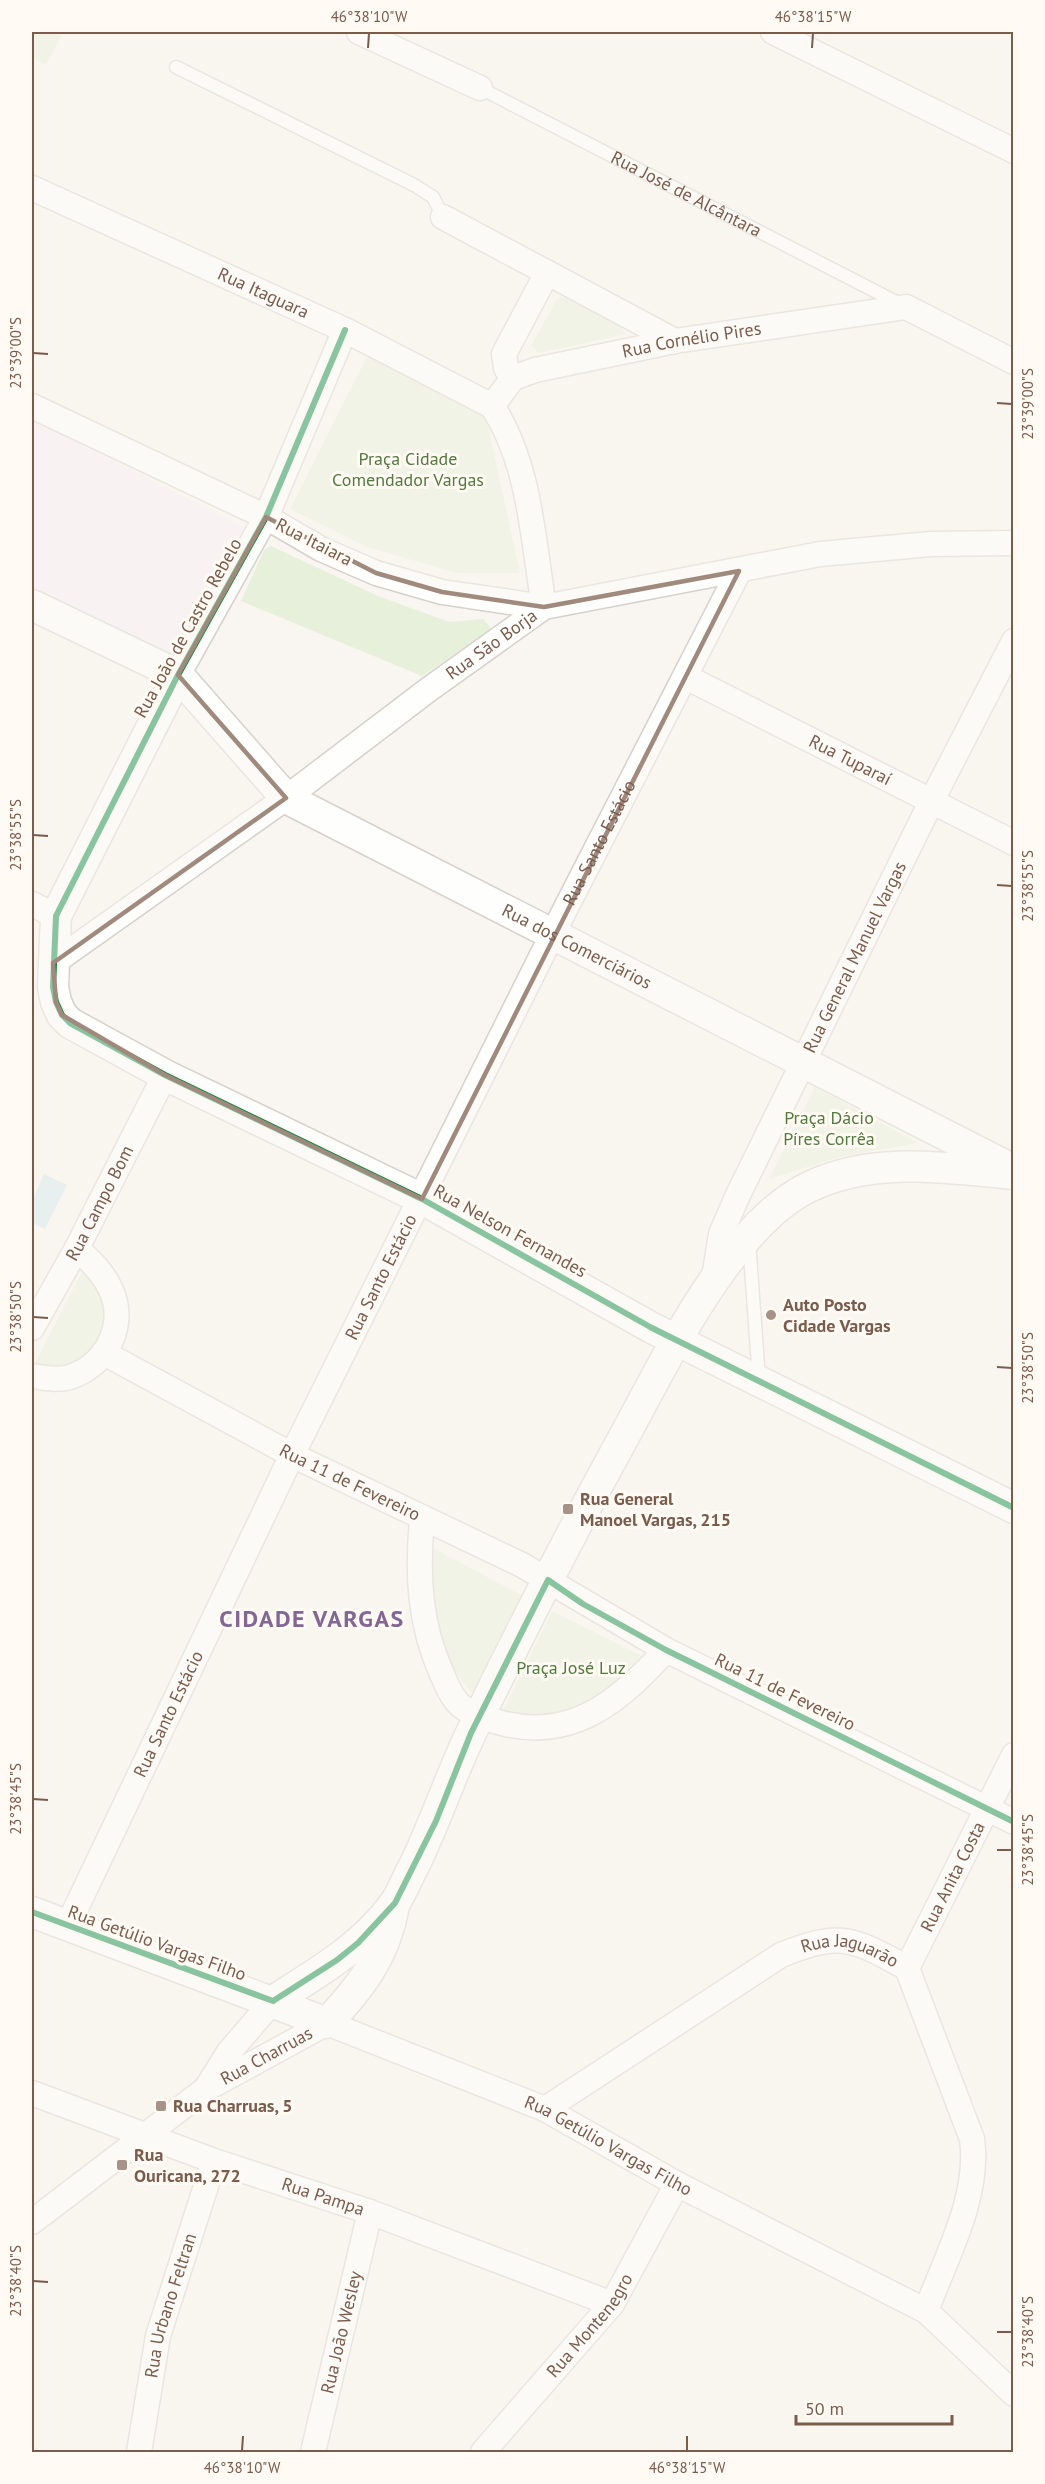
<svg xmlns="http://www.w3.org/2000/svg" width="1045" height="2484" viewBox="0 0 1045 2484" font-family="'PT Sans',sans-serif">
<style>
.education{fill:#f6eef6}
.green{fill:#e7f0db}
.water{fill:#d0e8ea}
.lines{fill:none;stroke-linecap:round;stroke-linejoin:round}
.service-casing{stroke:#d7d1cb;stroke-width:15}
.minor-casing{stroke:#d7d1cb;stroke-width:27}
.tertiary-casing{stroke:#d7d1cb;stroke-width:33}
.service{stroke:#fefefd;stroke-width:12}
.minor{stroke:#fefefd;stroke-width:24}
.tertiary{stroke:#fefefd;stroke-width:30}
.cycleway-casing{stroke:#fffaf3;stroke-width:10}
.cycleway{stroke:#00873e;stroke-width:6}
.marked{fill:none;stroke:#9f8a7d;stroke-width:4.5;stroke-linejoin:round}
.ticks{fill:none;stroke:#7a5c4d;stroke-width:2}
.poi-dot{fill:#a69286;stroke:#fffaf3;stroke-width:2}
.labels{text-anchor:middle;stroke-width:6;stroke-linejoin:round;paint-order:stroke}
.street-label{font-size:18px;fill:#7a5c4d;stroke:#fffaf3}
.park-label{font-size:18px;fill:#537a41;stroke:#fffaf3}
.poi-label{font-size:18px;font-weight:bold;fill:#7a5c4d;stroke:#fffaf3;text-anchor:start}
.district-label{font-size:24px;font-weight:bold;letter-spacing:1.5px;fill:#846695;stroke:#fffaf3}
.neatline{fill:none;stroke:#7a5c4d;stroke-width:2}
.ticks-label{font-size:15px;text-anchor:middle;fill:#7a5c4d}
</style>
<rect width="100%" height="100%" fill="#f9f5f0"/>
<!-- education -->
<path class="education" d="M 32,420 L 244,527 L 175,661 L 32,589 Z"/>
<!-- green -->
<path class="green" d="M 32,32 L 63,32 L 46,65 L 32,58 Z
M 558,297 C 583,301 610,315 626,334 L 539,353 L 531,346 Z
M 369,353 L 485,412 L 520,573 L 457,573 L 367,547 L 290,509 Z
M 271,546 L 378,596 L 449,622 L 483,619 L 492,629 L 422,676 L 241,601 L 264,550 Z
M 815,1087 L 918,1143 L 839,1157 L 769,1179 Z
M 86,1264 L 105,1289 L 106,1331 L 86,1359 L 59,1369 L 35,1363 Z
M 431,1547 L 525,1597 L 475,1696 C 430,1647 434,1610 431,1547 Z
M 552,1611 L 646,1658 L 591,1708 L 536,1718 L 503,1710 Z"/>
<!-- water -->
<path class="water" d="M 44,1174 L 67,1185 L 45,1229 L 32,1223 L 32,1201 Z"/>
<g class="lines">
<defs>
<g id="service">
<path d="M 176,67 L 414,185 L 433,197 L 443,217"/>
<path id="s1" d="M 480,88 L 902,305"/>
<path d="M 749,1241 L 759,1379"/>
</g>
<g id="minor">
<path d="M 359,32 L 480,88"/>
<path d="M 773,32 L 1014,151"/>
<path id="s2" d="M 32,188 L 345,330 L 492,406 C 530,463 533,540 544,607 L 442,592 L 376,573 L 321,549 L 266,517 L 32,406"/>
<path d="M 443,217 L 675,341"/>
<path d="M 513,378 L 506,368 L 504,354 L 547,273"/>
<path id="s3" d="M 492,406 L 513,378 L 535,370 L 675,341 L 906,307 L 1014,362"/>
<path d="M 178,675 L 266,517 L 345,330"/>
<path id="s4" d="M 686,677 L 1014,843"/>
<path d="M 32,904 L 56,916"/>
<path id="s5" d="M 53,963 L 286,798 L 428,690 L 544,607 L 820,554 L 931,544 L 1014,543"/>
<path id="s6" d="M 714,1278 L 721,1234 L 737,1197 L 932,800 L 1014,641"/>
<path id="s7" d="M 32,1328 L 77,1248 L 165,1075"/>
<path id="s8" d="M 104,1353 L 292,1455 L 522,1565 L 666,1650 L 1014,1822"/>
<path d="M 32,1376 C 45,1378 60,1381 73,1376 C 109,1362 127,1322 110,1288 C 102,1271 90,1261 77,1248"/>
<path d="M 422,1519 C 417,1573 419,1624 442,1674 C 446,1684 451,1695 457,1702 C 467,1713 484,1718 498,1722 C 571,1743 620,1701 666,1650"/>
<path id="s9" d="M 67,1927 L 292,1455 L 553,933 L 739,571"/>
<path id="s10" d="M 907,1968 L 1014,1755"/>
<path d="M 206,2089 L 229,2052 L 273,2001"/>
<path id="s11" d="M 32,2093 L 214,2161 L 370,2212 L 612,2304"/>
<path id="s12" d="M 545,2109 L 781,1955 C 841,1931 852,1938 907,1968 L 972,2139 C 980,2197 946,2257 926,2311"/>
<path id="s13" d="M 32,2222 L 206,2089 L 327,2023 L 545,2109 L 677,2184 L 926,2311 L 1014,2394"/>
<path id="s14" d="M 139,2452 L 158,2336 L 214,2161"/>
<path id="s15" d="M 313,2452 L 370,2212"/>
<path id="s16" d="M 483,2452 L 612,2304 L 677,2184"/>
</g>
<g id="tertiary">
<path id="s17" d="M 32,605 L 178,675 L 286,798 L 1008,1167"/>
<path d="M 178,675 L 56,916 L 53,987 L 56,1002 L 62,1015 L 70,1023 L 165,1075 L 422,1199 L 652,1328 L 1014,1508"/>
<path d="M 32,1912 L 327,2023 C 361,1987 385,1956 394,1906"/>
<path d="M 273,2001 C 317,1973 363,1947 394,1904 C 402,1893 407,1878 414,1866 C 435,1823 450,1777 471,1733 C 518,1636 568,1539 620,1444 C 663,1366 729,1224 811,1186 C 875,1156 946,1168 1014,1174"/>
</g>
</defs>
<!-- service casing -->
<use href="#service" class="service-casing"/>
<!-- minor casing -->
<use href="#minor" class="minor-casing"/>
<!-- tertiary casing -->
<use href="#tertiary" class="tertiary-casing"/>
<!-- service -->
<use href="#service" class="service"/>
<!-- minor -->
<use href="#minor" class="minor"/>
<!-- tertiary -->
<use href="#tertiary" class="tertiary"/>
<defs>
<path id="cycleway" d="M 345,330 L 266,517 L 178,675 L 56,916 L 53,987 L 56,1002 L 62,1015 L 70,1023 L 165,1075 L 422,1199 L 652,1328 L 1014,1508
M 32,1912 L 273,2001 L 337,1960 L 358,1943 L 395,1903 L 436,1821 L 471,1733 L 548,1580 L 583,1604 L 666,1650 L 1014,1822"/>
</defs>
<!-- cycleway casing -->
<use href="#cycleway" class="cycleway-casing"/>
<!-- cycleway -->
<use href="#cycleway" class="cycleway"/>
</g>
<!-- marked area -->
<path d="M0 0H1045V2484H0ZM 266,517 L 376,573 L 442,592 L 544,607 L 739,571 L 422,1199 L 165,1075 L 62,1015 L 56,1002 L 53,963 L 286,798 L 178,675 Z" fill="#f9f5f0" fill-opacity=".55" fill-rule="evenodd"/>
<path class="marked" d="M 266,517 L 376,573 L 442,592 L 544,607 L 739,571 L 422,1199 L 165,1075 L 62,1015 L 56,1002 L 53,963 L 286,798 L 178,675 Z"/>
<!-- ticks -->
<path class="ticks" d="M 368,48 L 369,33M 812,48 L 813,33M 33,353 L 48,354M 997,403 L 1012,404M 33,835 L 48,836M 997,885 L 1012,886M 33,1317 L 48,1318M 997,1367 L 1012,1368M 33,1799 L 48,1800M 997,1850 L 1012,1850M 33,2281 L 48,2282M 997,2332 L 1012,2332M 242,2451 L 243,2436M 687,2451 L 687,2436"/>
<!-- markers -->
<g class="poi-dot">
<circle cx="771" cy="1315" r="6"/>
<rect x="562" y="1503" width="12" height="12" rx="3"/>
<rect x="155" y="2100" width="12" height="12" rx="3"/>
<rect x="116" y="2159" width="12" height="12" rx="3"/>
</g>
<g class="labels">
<!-- street labels -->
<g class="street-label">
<text dy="6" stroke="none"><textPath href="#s1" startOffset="232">Rua José de Alcântara</textPath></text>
<text dy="6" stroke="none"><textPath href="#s2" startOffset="254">Rua Itaguara</textPath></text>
<text dy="6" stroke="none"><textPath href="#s3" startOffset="218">Rua Cornélio Pires</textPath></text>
<text transform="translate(314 542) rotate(27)" y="6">Rua Itaiara</text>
<text transform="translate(188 628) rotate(-61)" y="6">Rua João de Castro Rebelo</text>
<text dy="6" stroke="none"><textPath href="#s5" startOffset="542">Rua São Borja</textPath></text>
<text dy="6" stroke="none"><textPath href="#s4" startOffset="184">Rua Tuparaí</textPath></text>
<text dy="6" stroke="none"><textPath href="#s9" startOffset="1208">Rua Santo Estácio</textPath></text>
<text dy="6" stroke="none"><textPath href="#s17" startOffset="652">Rua dos Comerciários</textPath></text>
<text dy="6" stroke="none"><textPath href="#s6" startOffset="352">Rua General Manuel Vargas</textPath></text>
<text dy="6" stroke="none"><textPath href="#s7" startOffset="142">Rua Campo Bom</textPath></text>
<text transform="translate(510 1231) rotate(29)" y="6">Rua Nelson Fernandes</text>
<text dy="6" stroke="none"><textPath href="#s9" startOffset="722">Rua Santo Estácio</textPath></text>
<text dy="6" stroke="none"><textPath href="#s8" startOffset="278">Rua 11 de Fevereiro</textPath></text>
<text transform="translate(785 1692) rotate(26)" y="6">Rua 11 de Fevereiro</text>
<text dy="6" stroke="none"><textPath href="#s9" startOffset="236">Rua Santo Estácio</textPath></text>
<text dy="6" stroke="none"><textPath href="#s10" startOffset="102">Rua Anita Costa</textPath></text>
<text transform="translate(157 1943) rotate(20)" y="6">Rua Getúlio Vargas Filho</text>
<text dy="6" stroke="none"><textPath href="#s12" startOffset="354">Rua Jaguarão</textPath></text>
<text dy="6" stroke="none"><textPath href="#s13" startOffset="288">Rua Charruas</textPath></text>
<text dy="6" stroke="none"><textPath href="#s13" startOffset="664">Rua Getúlio Vargas Filho</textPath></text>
<text dy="6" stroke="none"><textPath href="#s11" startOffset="309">Rua Pampa</textPath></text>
<text dy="6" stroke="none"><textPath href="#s14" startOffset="150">Rua Urbano Feltran</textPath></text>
<text dy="6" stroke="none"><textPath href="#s16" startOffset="166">Rua Montenegro</textPath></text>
<text dy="6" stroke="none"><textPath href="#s15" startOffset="123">Rua João Wesley</textPath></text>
</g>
<!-- park labels -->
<g class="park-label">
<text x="408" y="465">Praça Cidade<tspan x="408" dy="21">Comendador Vargas</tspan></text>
<text x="829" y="1124">Praça Dácio<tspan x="829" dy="21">Píres Corrêa</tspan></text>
<text x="571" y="1674">Praça José Luz</text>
</g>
<!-- poi labels -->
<g class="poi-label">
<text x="783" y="1311">Auto Posto<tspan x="783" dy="21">Cidade Vargas</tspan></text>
<text x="580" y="1505">Rua General<tspan x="580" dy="21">Manoel Vargas, 215</tspan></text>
<text x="173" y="2112">Rua Charruas, 5</text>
<text x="134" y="2161">Rua<tspan x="134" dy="21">Ouricana, 272</tspan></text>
</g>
<!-- district labels -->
<g class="district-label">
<text x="312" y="1627">CIDADE VARGAS</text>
</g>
</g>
<!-- border -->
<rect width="1045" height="2484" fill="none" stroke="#fffaf3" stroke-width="66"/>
<!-- scale -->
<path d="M796 2415v9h156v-9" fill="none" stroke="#7a5c4d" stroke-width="3"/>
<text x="805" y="2415" font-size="18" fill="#7a5c4d" stroke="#fffaf3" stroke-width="4.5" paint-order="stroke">50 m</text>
<rect x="33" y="33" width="979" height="2418" class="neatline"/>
<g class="ticks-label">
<text x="369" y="22">46°38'10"W</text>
<text x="813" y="22">46°38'15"W</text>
<text transform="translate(16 353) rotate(-90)" y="5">23°39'00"S</text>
<text transform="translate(1028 404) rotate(-90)" y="5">23°39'00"S</text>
<text transform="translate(16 835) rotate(-90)" y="5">23°38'55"S</text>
<text transform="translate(1028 886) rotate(-90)" y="5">23°38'55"S</text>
<text transform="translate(16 1317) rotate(-90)" y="5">23°38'50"S</text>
<text transform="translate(1028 1368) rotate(-90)" y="5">23°38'50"S</text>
<text transform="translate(16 1799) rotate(-90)" y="5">23°38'45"S</text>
<text transform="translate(1028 1850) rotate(-90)" y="5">23°38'45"S</text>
<text transform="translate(16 2281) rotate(-90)" y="5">23°38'40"S</text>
<text transform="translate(1028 2332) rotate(-90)" y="5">23°38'40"S</text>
<text x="242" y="2473">46°38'10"W</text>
<text x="687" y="2473">46°38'15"W</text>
</g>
</svg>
